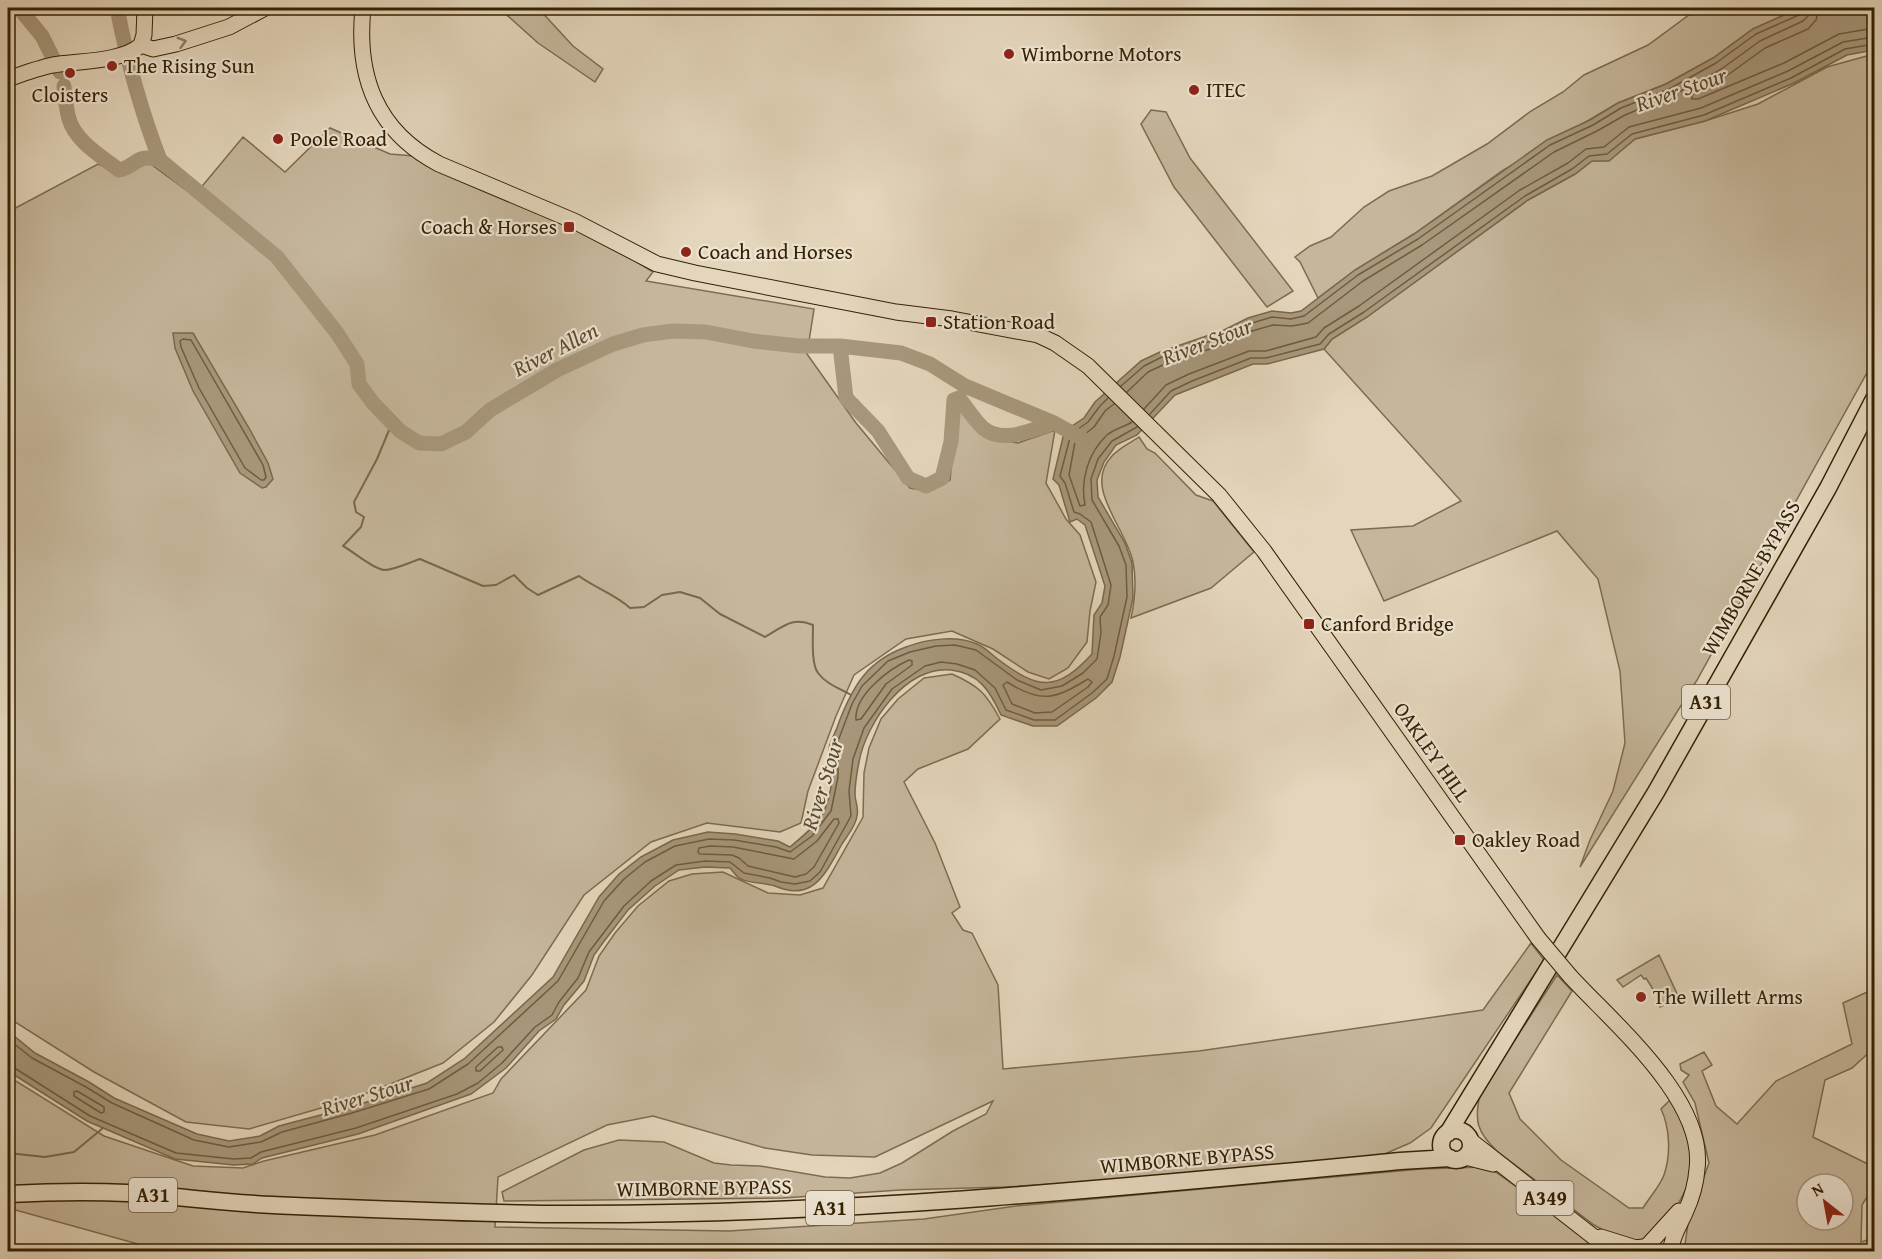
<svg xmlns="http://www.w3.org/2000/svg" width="1882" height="1259" viewBox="0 0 1882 1259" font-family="'Gentium Book Plus',serif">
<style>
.green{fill:#c6b79c;stroke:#7d6c4e;stroke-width:1.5;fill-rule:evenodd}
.water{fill:#a8987c;stroke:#7a684b;stroke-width:1.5}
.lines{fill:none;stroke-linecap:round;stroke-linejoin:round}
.shore{stroke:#6e5c3e;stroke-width:1.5}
.stream{stroke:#7a684b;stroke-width:2}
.river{stroke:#a8987c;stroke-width:15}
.major-casing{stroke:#342001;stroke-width:17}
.highway-casing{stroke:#342001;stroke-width:19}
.major{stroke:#e4d6bc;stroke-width:15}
.highway{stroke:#e4d6bc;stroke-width:16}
.major-bridge-casing{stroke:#342001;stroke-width:17;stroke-linecap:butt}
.major-bridge{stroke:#e4d6bc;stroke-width:15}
.oneway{stroke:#8c7b5e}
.poi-dot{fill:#8f2418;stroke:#ede4d3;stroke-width:2}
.labels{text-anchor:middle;stroke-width:4.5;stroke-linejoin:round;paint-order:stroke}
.shield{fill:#ede4d3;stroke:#6c5b40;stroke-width:1.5}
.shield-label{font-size:20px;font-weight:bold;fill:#342001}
.poi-label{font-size:21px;fill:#342001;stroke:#ede4d3;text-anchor:start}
.street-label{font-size:21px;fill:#342001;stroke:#ede4d3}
.water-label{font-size:22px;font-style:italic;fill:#5d4a2c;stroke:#ede4d3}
</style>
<rect width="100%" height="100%" fill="#e4d6bc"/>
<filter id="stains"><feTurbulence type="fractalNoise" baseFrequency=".00333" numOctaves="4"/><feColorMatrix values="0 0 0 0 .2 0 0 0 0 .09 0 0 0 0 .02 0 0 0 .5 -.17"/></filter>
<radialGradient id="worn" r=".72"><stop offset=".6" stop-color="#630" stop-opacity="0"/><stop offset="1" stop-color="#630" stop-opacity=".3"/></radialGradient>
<!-- green -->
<path class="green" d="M 499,8 L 538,8 L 573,46 L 603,69 L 595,82 L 538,43 Z
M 1706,8 L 1800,8 L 1753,29 L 1713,58 L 1666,84 L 1618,103 L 1502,171 L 1414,234 L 1355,270 L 1318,298 L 1300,262 L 1295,257 L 1310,246 L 1331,237 L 1364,207 L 1389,191 L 1432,176 L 1487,144 L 1531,111 L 1563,92 L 1584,75 L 1648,45 L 1689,15 Z
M 1874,54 L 1874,360 L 1697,680 L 1580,867 L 1590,840 L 1613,791 L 1625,743 L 1620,671 L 1598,579 L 1557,531 L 1384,601 L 1351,530 L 1413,526 L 1461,501 L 1324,349 L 1332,339 L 1367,317 L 1528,200 L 1575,174 L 1592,161 L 1609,160 L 1635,139 L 1705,121 L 1758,104 L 1827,67 Z
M 1151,110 L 1166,112 L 1190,158 L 1293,291 L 1267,307 L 1174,187 L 1141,124 Z
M 330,128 L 390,154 L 414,156 C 494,193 578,225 653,272 L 646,281 L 814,309 L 807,354 L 856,423 L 910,488 L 928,491 L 950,480 L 957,413 L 961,411 L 988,438 L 1018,443 L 1055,430 L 1046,483 L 1066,519 L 1080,535 L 1096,582 L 1090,611 L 1087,642 L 1068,668 L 1049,679 L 1028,672 L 993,649 L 952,631 L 906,639 L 854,675 L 836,716 L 808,791 L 801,823 L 780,832 L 707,823 L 651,842 L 584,895 L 532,975 L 494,1022 L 443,1063 L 352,1099 L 249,1129 L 186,1122 L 94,1072 L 15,1022 L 8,1013 L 8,212 L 98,164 L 123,175 L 148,162 L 194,196 L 243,137 L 285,172 Z
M 1139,437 L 1147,449 L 1155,453 L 1196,495 L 1213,501 L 1254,552 L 1211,588 L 1131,618 C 1135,599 1137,581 1133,562 C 1127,529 1082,487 1112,456 C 1119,448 1130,443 1139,437 Z
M 952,674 C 979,686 986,693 1000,719 L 968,749 L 918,769 L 904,782 L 935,843 L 960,907 L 952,913 L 963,930 L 972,933 L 998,985 L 1003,1069 L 1199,1051 L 1483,1010 L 1531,943 L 1544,960 L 1431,1128 L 1410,1143 L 1380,1156 L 1170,1177 L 1004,1187 L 900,1190 L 783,1198 L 504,1201 L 502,1192 L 584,1150 L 619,1140 L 664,1142 L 714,1163 L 731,1165 L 760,1166 L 825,1177 L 850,1178 L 880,1173 L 902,1163 L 953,1131 L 986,1114 L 993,1101 L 875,1157 L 812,1155 L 765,1148 L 653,1116 L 607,1125 L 498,1177 L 495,1227 L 729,1231 L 924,1219 L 1016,1206 L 1421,1169 L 1484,1167 L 1497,1173 L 1607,1251 L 163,1251 L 8,1208 L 8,1076 L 104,1136 L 193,1166 L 243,1168 L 264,1161 L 375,1135 L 493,1093 L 501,1079 L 586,990 L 599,956 L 615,933 L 638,906 L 669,881 L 692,874 L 723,872 L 768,893 L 800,895 L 823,888 L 863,817 L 864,773 L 869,748 L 881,719 L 898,699 L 924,678 Z
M 1659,955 L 1679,998 L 1660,1007 L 1657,1001 L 1659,999 L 1646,978 L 1644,979 L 1641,975 L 1623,987 L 1617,980 Z
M 1557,975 L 1572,991 L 1509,1093 L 1520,1119 L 1561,1160 L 1629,1208 L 1643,1208 C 1649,1198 1660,1186 1664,1175 C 1671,1155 1670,1128 1661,1109 L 1672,1098 L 1691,1142 L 1691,1166 L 1687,1187 L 1674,1212 L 1644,1242 L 1616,1237 L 1594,1225 L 1497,1151 C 1477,1132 1474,1121 1480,1094 Z
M 1874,989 L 1874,1048 L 1852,1068 L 1825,1080 L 1813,1137 L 1874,1167 L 1874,1186 L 1862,1205 L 1861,1242 L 1874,1238 L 1874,1251 L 1684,1251 L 1689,1217 L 1709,1163 L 1695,1103 L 1683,1082 L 1689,1075 L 1681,1070 L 1680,1064 L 1704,1052 L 1712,1065 L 1702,1071 L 1716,1106 L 1737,1124 L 1776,1081 L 1852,1044 L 1843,1003 ZM 1807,1184 L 1843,1184 L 1843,1220 L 1807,1220 Z"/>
<!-- water -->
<path class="water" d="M 1800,8 L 1874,8 L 1874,50 L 1847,55 L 1794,83 L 1705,121 L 1635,139 L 1609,161 L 1592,161 L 1575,174 L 1528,200 L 1367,317 L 1332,339 L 1324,349 L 1267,364 L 1253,364 L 1175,395 L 1137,435 L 1116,445 L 1104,462 L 1097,480 L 1098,497 L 1125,543 L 1132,563 L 1133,598 L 1120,657 L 1112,682 L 1096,698 L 1057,726 L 1033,726 L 1001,715 C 990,691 979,673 951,670 C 906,665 866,723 859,762 C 857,772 855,784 855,794 C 855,801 859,809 857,816 C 856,826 847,836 842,844 C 826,872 814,903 775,886 C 764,882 748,884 739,878 C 736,876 733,871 730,868 L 705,867 L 679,870 L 655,886 L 628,910 L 605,940 L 594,955 L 584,981 L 564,1005 L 556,1019 L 539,1031 L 506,1068 L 471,1094 L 358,1134 L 262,1158 L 253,1164 L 234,1165 L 175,1159 L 87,1121 L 8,1071 L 8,1031 L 35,1053 L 89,1082 L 114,1098 L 197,1134 L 229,1141 L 260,1136 L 279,1126 L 351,1107 L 427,1083 L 464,1059 L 553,977 L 599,897 L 619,874 L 641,857 L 673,840 L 708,832 L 735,834 L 778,841 L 790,847 C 803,836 821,822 826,806 C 831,793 833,775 832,761 C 832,757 829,752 829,748 C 831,739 837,730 839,722 C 853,686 867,661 906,647 C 927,639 955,635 977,644 C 985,647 992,655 999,660 C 1039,690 1057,692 1092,654 L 1094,615 L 1102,603 L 1105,586 L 1085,525 L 1077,519 L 1070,522 L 1059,485 L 1053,479 L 1063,437 L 1066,430 L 1084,418 L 1095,402 L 1141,361 L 1160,352 L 1224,330 L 1248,318 L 1272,311 L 1291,313 L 1301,311 L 1355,270 L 1414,234 L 1547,140 L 1590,120 L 1618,103 L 1666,84 L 1713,58 L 1753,29 Z
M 173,333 L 193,333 L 249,428 L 268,463 L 273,479 L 266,487 L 262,488 L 240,473 L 193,391 L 175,348 Z"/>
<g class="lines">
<!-- shore -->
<path class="shore" d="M 1819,8 L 1816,20 L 1808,29 L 1765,48 L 1725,77 L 1692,95 L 1692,99 L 1698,99 L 1784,63 L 1839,34 L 1874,28
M 183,339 L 191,340 L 263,465 L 266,477 L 264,480 L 261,480 L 245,468 L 199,388 L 181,347 L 180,341 Z
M 1121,386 L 1144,366 L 1162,357 L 1226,336 L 1249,324 L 1272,317 L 1291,319 L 1304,316 L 1358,275 L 1418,239 L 1550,145 L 1593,125 L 1621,108 L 1669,89 L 1716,63 L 1756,34 L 1799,15 L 1802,8
M 1127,392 L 1148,372 L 1165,364 L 1228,343 L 1252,331 L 1273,325 L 1292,326 L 1308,323 L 1363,281 L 1422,245 L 1554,152 L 1597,131 L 1625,115 L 1673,95 L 1720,70 L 1760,41 L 1803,21 L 1808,16 L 1810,8
M 1114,404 L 1105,411 L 1094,427 L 1075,442 L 1069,475 L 1080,506 L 1085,505 C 1080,480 1088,453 1107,435 C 1114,429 1124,427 1132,422
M 1144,409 L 1166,385 L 1189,374 L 1249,351 L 1266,351 L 1316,337 L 1324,328 L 1359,306 L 1520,190 L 1568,163 L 1586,149 L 1604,147 L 1629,127 L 1701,108 L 1788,71 L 1843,42 L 1874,37
M 1150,414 L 1171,391 L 1192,381 L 1251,358 L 1266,358 L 1320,344 L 1329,334 L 1364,312 L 1525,196 L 1572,169 L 1589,156 L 1607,154 L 1632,134 L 1704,115 L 1791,78 L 1845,49 L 1874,44
M 909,660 L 912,661 L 912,665 L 886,684 L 861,719 L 856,720 C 854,695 889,669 909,660 Z
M 1088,679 L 1092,682 L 1088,687 L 1052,712 L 1035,713 L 1012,704 L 1003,685 L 1007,682 C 1042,704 1055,699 1088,679 Z
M 834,819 L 838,819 L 839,823 L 814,867 L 806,874 L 795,877 L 748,866 L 739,858 L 732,855 L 700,854 L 698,852 L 699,848 L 710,846 L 733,847 L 794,859 L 817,841 Z
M 8,1039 L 32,1058 L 86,1087 L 112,1103 L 194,1140 L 229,1147 L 261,1142 L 282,1132 L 352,1113 L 429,1089 L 468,1064 L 558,981 L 604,901 L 624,879 L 645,862 L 675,846 L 709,839 L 734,840 L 776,847 L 790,852 L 812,836 L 831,811 L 838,777 L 838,759 L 835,749 L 852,704 L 862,686 L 888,661 L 910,652 L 936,646 L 955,645 L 976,650 L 1017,680 L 1041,690 L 1062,686 L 1083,673 L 1097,659 L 1101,633 L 1100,617 L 1108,605 L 1111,585 L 1091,522 L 1080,514 L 1074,512 L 1065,483 L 1060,476 L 1071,434 L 1088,422 L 1100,406 L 1108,398
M 498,1047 L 502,1047 L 503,1050 L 480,1071 L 476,1071 L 476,1067 Z
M 8,1066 L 13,1067 L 90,1116 L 176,1153 L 234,1159 L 251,1158 L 261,1152 L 356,1128 L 457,1094 L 478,1083 L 502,1063 L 535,1027 L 552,1015 L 559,1002 L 578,978 L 589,952 L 624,906 L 651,881 L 676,865 L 705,861 L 730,862 L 744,873 L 770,878 L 781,882 L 795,884 L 810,881 L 820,872 L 851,816 L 849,791 L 853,759 L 864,728 L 892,689 L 925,666 L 941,662 L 957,664 L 975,670 L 995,688 L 1006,710 L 1034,720 L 1055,720 L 1092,693 L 1107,679 L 1114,656 L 1127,597 L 1126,565 L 1119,546 L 1092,500 L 1091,479 L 1098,459 L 1112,441 L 1137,427
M 77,1091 L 104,1107 L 104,1112 L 101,1113 L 74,1096 L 74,1092 Z"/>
<!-- stream -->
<path class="stream" d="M 392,423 L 377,459 L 354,502 L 356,512 L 364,517 L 361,527 L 343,546 C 354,552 373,569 384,570 C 395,570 410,562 420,559 L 483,586 L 496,585 L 514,575 L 527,588 L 538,595 L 579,576 C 595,588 615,594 630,608 L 644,607 L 662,595 L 680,592 L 700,598 L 720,614 L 765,637 C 783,627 792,616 813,625 C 813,637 811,664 818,673 C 826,684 841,689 851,695
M 8,1153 L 45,1157 L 74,1152 L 103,1128"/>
<!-- river -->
<path class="river" d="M 19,8 L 42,36 L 60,72
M 117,8 C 127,60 141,111 160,160
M 64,86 C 65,96 66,108 69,119 C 76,142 101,156 119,170 C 138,166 135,153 160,160 L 277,257 L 337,333 L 357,364 L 359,384 L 373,403 L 400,431 L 419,443 L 441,444 L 466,432 L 490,410 L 557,370 L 613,344 L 643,335 L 673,331 L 706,332 L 753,341 L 799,346 L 840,346 L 901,353 L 930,364 L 965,386 L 1054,423 L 1083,439
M 840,346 L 846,398 L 878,431 L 908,478 L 926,486 L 942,478 L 951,442 L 954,400 L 959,398 C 967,408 974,420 983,428 C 1003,445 1033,429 1054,423"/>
<defs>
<path id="major" d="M 363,8 C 356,76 376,131 439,164 L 574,221 L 657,264 L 695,273 L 896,312 L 952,319 L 1038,335 L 1055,343 L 1088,366 L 1219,495 L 1264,551 L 1538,938
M 141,45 L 153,49 L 176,44 L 229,27 L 265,8
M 141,45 L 144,35 L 145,8
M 8,79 C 22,74 38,68 53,65 C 77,61 123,62 141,45
M 1570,976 C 1613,1023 1706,1100 1697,1169 C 1696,1184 1691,1200 1685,1213 C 1679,1226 1672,1237 1670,1252
M 1471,1141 L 1613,1252
M 1465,1157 L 1493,1164
M 1601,1237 L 1636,1248 L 1643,1247
M 1649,1244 L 1679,1211"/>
<path id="highway" d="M1441 1145a15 15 0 1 1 30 0a15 15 0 1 1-30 0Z
M 1448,1133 L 1656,792 L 1828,488 L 1874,399
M 8,1194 C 47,1192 87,1191 127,1193 C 176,1196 224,1203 273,1205 C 367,1209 460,1213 554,1214 C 837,1216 1118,1188 1400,1161 L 1450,1158"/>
</defs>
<!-- major casing -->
<use href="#major" class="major-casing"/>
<!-- highway casing -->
<use href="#highway" class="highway-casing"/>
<!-- major -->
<use href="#major" class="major"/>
<!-- highway -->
<use href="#highway" class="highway"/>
<defs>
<path id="major-bridge" d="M 1538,938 L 1570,976"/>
</defs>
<!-- major-bridge casing -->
<use href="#major-bridge" class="major-bridge-casing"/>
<!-- major-bridge -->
<use href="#major-bridge" class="major-bridge"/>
</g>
<!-- one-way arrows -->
<defs><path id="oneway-chevron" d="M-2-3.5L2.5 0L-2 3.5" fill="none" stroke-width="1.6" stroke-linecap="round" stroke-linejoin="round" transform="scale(1.5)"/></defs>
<use class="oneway" href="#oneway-chevron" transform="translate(182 42) rotate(-16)"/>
<!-- markers -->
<g class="poi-dot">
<circle cx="1009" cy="54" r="6"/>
<circle cx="112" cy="66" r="6"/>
<circle cx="70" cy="73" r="6"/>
<circle cx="1194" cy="90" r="6"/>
<circle cx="278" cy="139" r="6"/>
<rect x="563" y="221" width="12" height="12" rx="3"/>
<circle cx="686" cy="252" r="6"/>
<rect x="925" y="316" width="12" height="12" rx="3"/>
<rect x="1303" y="618" width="12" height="12" rx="3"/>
<rect x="1454" y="834" width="12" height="12" rx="3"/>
<circle cx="1641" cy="997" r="6"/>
</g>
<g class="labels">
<!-- shield labels -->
<g class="shield">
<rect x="1682" y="685" width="48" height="34" rx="4.5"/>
<rect x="129" y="1178" width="48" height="34" rx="4.5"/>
<rect x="1516.5" y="1181" width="57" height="34" rx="4.5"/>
<rect x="806" y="1191" width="48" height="34" rx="4.5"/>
</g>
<g class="shield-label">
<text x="1706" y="709">A31</text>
<text x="153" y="1202">A31</text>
<text x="1545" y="1205">A349</text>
<text x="830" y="1215">A31</text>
</g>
<!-- poi labels -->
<g class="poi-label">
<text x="1021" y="61">Wimborne Motors</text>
<text x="124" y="73">The Rising Sun</text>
<text x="1206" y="97">ITEC</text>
<text x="70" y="102" text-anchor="middle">Cloisters</text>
<text x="290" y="146">Poole Road</text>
<text x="557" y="234" text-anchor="end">Coach &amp; Horses</text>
<text x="698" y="259">Coach and Horses</text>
<text x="943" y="329">Station Road</text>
<text x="1321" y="631">Canford Bridge</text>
<text x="1472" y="847">Oakley Road</text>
<text x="1653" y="1004">The Willett Arms</text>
</g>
<!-- street labels -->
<g class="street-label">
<text transform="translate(1751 578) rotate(-60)" y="7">WIMBORNE BYPASS</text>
<text transform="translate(1432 752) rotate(55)" y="7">OAKLEY HILL</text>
<text transform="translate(1187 1159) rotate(-5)" y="7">WIMBORNE BYPASS</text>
<text transform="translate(704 1188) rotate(-1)" y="7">WIMBORNE BYPASS</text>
</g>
<!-- water labels -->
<g class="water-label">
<text transform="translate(1681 89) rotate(-19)" y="8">River Stour</text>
<text transform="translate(1207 341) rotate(-21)" y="8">River Stour</text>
<text transform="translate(555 349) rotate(-27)" y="8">River Allen</text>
<text transform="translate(822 784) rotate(-73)" y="8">River Stour</text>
<text transform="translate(367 1095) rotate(-17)" y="8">River Stour</text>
</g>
</g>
<!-- margin -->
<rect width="1882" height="1259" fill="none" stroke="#e4d6bc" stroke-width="30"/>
<rect x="9" y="9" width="1864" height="1241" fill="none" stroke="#342001" stroke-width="3"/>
<rect x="15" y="15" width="1852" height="1229" fill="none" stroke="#342001" stroke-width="1.5"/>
<!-- north arrow -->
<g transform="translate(1825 1202) rotate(329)"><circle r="28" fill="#ede4d3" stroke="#a3967f" stroke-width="1.5"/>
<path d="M0-4.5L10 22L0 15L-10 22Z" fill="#8f2418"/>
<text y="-9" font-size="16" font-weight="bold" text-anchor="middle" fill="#342001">N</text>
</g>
<rect width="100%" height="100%" filter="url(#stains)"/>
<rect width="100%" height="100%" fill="url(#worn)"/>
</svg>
